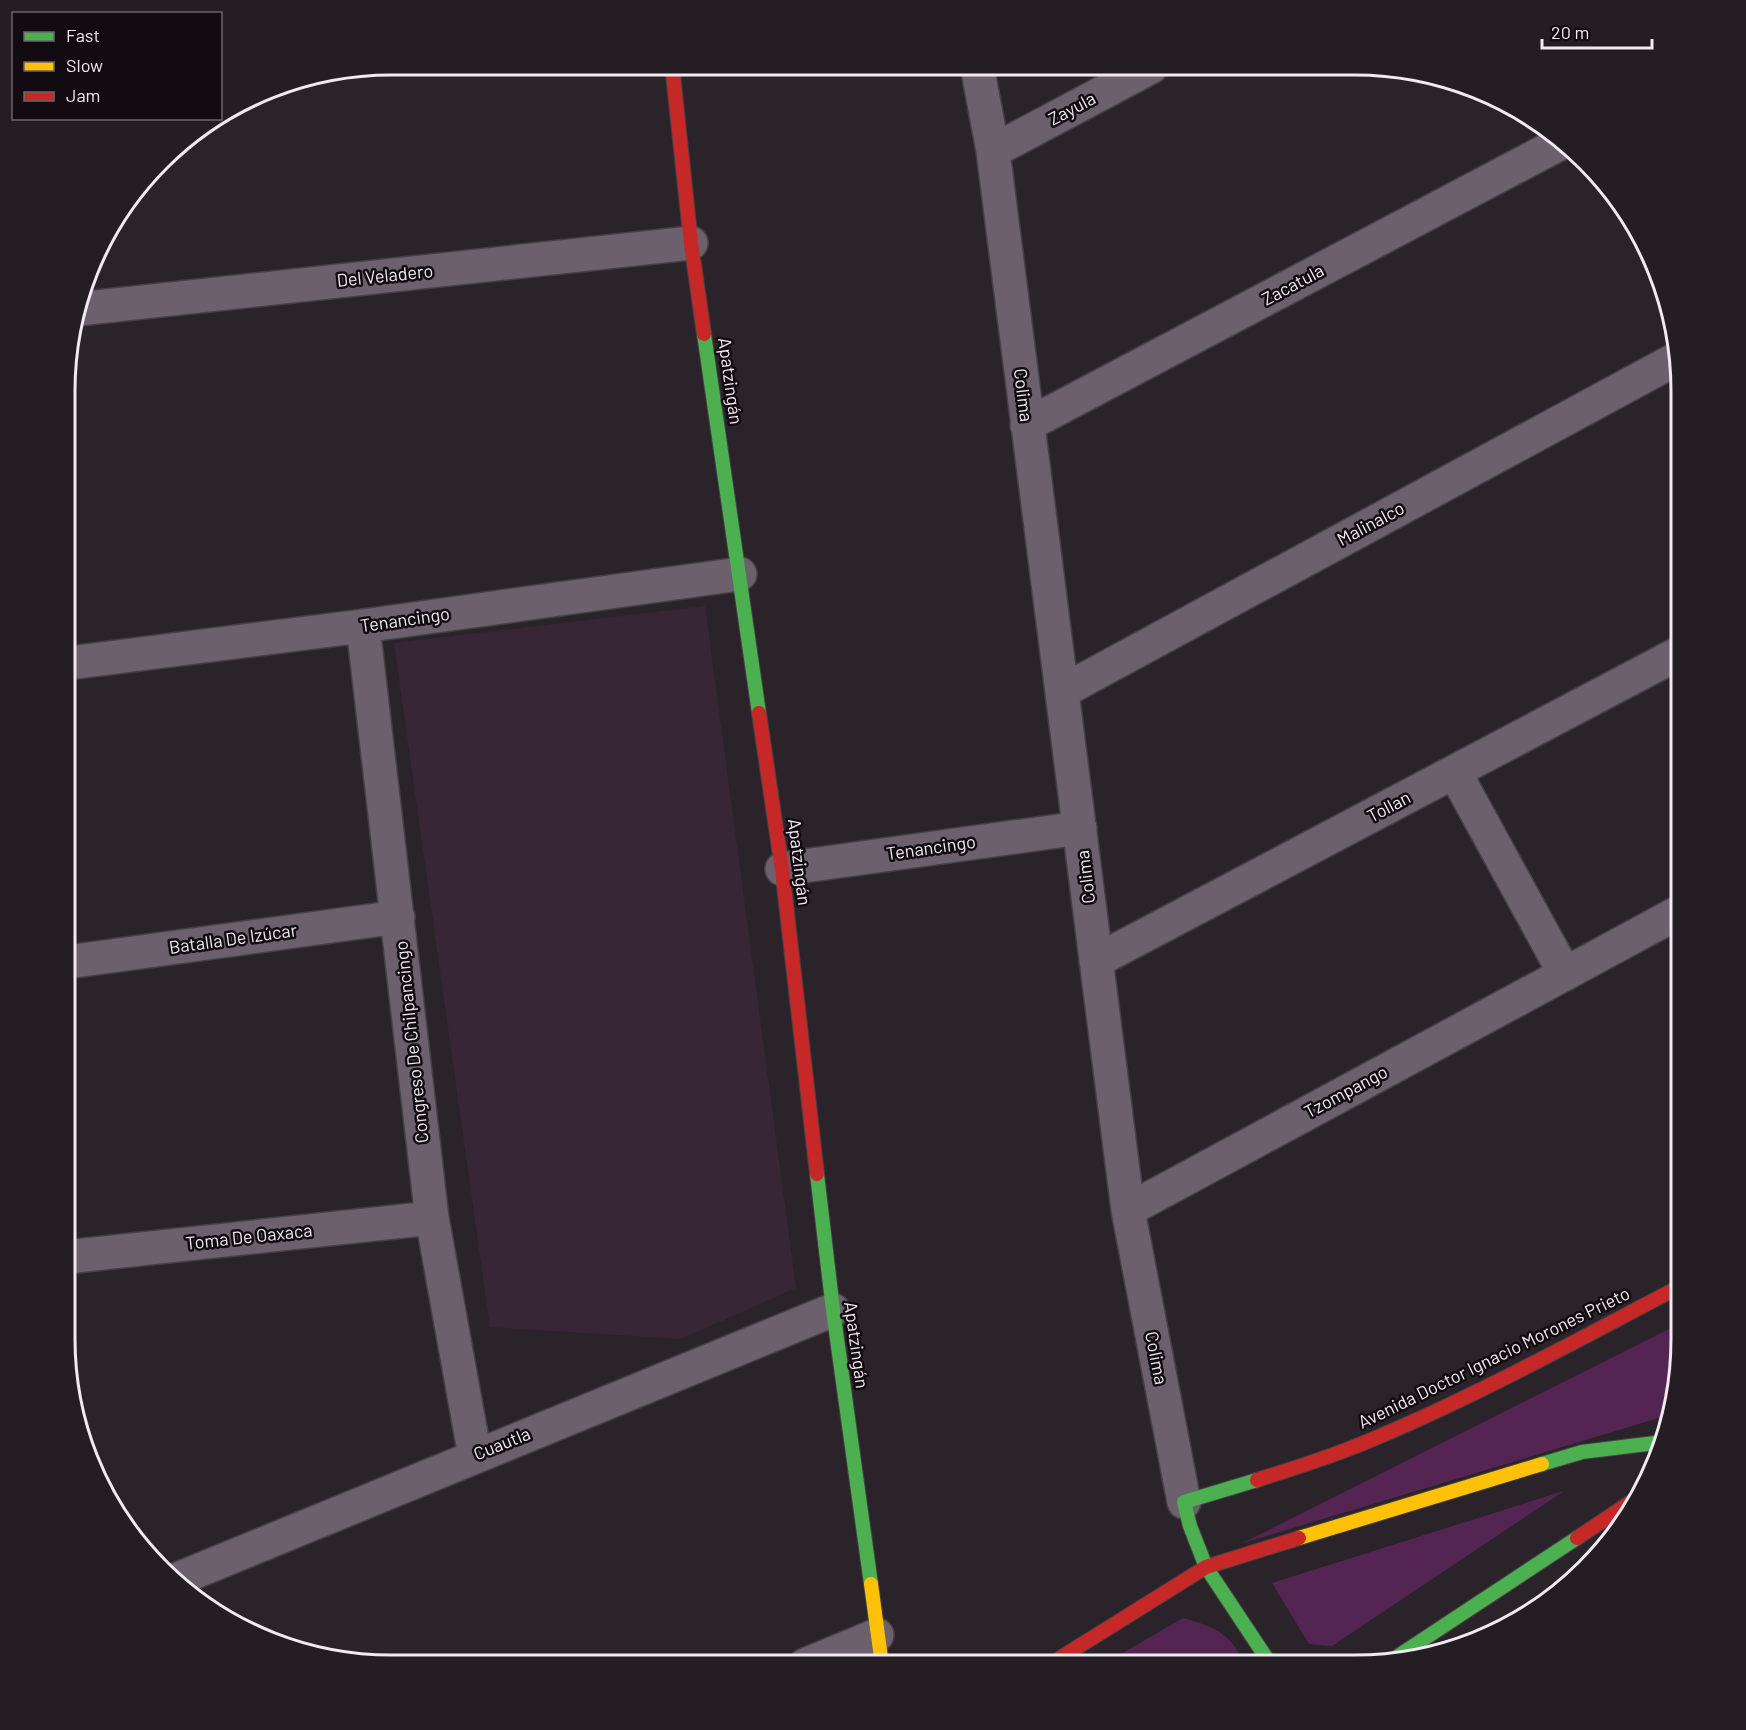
<svg xmlns="http://www.w3.org/2000/svg" width="1746" height="1730" viewBox="0 0 1746 1730" font-family="Barlow,sans-serif">
<style>
.built{fill:#372636}
.green{fill:#542553}
.lines{fill:none;stroke-linecap:round;stroke-linejoin:round}
.street-casing{stroke:#454045;stroke-width:36}
.fast-casing{stroke:#454045;stroke-width:16}
.slow-casing{stroke:#454045;stroke-width:16}
.jam-casing{stroke:#454045;stroke-width:16}
.street{stroke:#6b606b;stroke-width:33}
.fast{stroke:#4caf50;stroke-width:14}
.slow{stroke:#ffc107;stroke-width:14}
.jam{stroke:#c62828;stroke-width:14}
.labels{text-anchor:middle;stroke-width:5;stroke-linejoin:round;paint-order:stroke}
.street-label{font-size:18px;fill:#f3e9f2;stroke:#120c12}
.rim{fill:none;stroke:#f3e9f2;stroke-width:3}
</style>
<rect width="100%" height="100%" fill="#2a242a"/>
<!-- built -->
<path class="built" d="M 705,606 L 796,1288 L 681,1339 L 490,1327 L 394,643 Z"/>
<!-- green -->
<path class="green" d="M 1681,1323 L 1681,1360 L 1672,1414 L 1243,1543 Z
M 1564,1491 L 1332,1646 L 1309,1644 L 1272,1583 Z
M 1183,1618 C 1211,1626 1234,1633 1243,1665 L 1102,1665 Z"/>
<g class="lines">
<defs>
<path id="street" d="M 977,66 L 993,151 L 1128,1210 L 1184,1502
M 993,151 L 1151,67
M 78,309 L 691,243
M 1027,425 L 1559,144
M 363,626 L 432,1218 L 475,1456
M 69,663 L 363,626 L 740,574
M 1063,691 L 1678,358
M 1455,773 L 1565,974
M 782,869 L 1080,828
M 1096,961 L 1681,652
M 67,962 L 398,917
M 1128,1210 L 1681,911
M 66,1257 L 432,1218
M 173,1581 L 833,1310
M 805,1665 L 877,1635"/>
<path id="fast" d="M 704,334 L 759,713
M 817,1174 L 833,1310 L 871,1584
M 1542,1464 L 1582,1452 L 1663,1442
M 1257,1480 L 1184,1502 L 1190,1526 L 1206,1567 L 1271,1665
M 1389,1662 L 1577,1538"/>
<path id="slow" d="M 1299,1538 L 1542,1464
M 871,1584 L 882,1665"/>
<path id="jam" d="M 672,65 L 691,243 L 704,334
M 759,713 L 782,869 L 817,1174
M 1257,1480 C 1298,1467 1339,1454 1378,1437 C 1482,1393 1581,1338 1681,1286
M 1577,1538 L 1640,1496
M 1049,1665 L 1206,1567 L 1299,1538"/>
</defs>
<!-- street casing -->
<use href="#street" class="street-casing"/>
<!-- fast casing -->
<use href="#fast" class="fast-casing"/>
<!-- slow casing -->
<use href="#slow" class="slow-casing"/>
<!-- jam casing -->
<use href="#jam" class="jam-casing"/>
<!-- street -->
<use href="#street" class="street"/>
<!-- fast -->
<use href="#fast" class="fast"/>
<!-- slow -->
<use href="#slow" class="slow"/>
<!-- jam -->
<use href="#jam" class="jam"/>
</g>
<g class="labels">
<!-- street labels -->
<g class="street-label">
<text transform="translate(1072 109) rotate(-28)" y="6">Zayula</text>
<text transform="translate(385 276) rotate(-6)" y="6">Del Veladero</text>
<text transform="translate(1293 285) rotate(-28)" y="6">Zacatula</text>
<text transform="translate(730 381) rotate(82)" y="6">Apatzingán</text>
<text transform="translate(1023 395) rotate(83)" y="6">Colima</text>
<text transform="translate(1371 524) rotate(-28)" y="6">Malinalco</text>
<text transform="translate(405 620) rotate(-8)" y="6">Tenancingo</text>
<text transform="translate(1389 807) rotate(-28)" y="6">Tollan</text>
<text transform="translate(931 848) rotate(-8)" y="6">Tenancingo</text>
<text transform="translate(799 862) rotate(83)" y="6">Apatzingán</text>
<text transform="translate(1086 877) rotate(-97)" y="6">Colima</text>
<text transform="translate(233 939) rotate(-8)" y="6">Batalla De Izúcar</text>
<text transform="translate(412 1042) rotate(-96)" y="6">Congreso De Chilpancingo</text>
<text transform="translate(1346 1092) rotate(-28)" y="6">Tzompango</text>
<text transform="translate(249 1237) rotate(-6)" y="6">Toma De Oaxaca</text>
<text transform="translate(856 1345) rotate(82)" y="6">Apatzingán</text>
<text transform="translate(1156 1358) rotate(79)" y="6">Colima</text>
<text transform="translate(1494 1358) rotate(-26)" y="6">Avenida Doctor Ignacio Morones Prieto</text>
<text transform="translate(502 1444) rotate(-22)" y="6">Cuautla</text>
</g>
</g>
<!-- crop -->
<path d="M0 0H1746V1730H0ZM391 75H1355A316 316 0 0 1 1671 391V1339A316 316 0 0 1 1355 1655H391A316 316 0 0 1 75 1339V391A316 316 0 0 1 391 75Z" fill="#241e24" fill-rule="evenodd"/>
<path class="rim" d="M391 75H1355A316 316 0 0 1 1671 391V1339A316 316 0 0 1 1355 1655H391A316 316 0 0 1 75 1339V391A316 316 0 0 1 391 75Z"/>
<!-- legend -->
<rect x="12" y="12" width="210" height="108" fill="#120c12" stroke="#6c646c" stroke-width="1.5"/>
<rect x="24" y="32" width="30" height="9" fill="#4caf50" stroke="#6c646c" stroke-width="1.5"/>
<text x="66" y="42" font-size="18" fill="#f3e9f2">Fast</text>
<rect x="24" y="62" width="30" height="9" fill="#ffc107" stroke="#6c646c" stroke-width="1.5"/>
<text x="66" y="72" font-size="18" fill="#f3e9f2">Slow</text>
<rect x="24" y="92" width="30" height="9" fill="#c62828" stroke="#6c646c" stroke-width="1.5"/>
<text x="66" y="102" font-size="18" fill="#f3e9f2">Jam</text>
<!-- scale -->
<path d="M1542 39v9h110v-9" fill="none" stroke="#f3e9f2" stroke-width="3"/>
<text x="1551" y="39" font-size="18" fill="#f3e9f2" stroke="#120c12" stroke-width="4.5" paint-order="stroke">20 m</text>
</svg>
